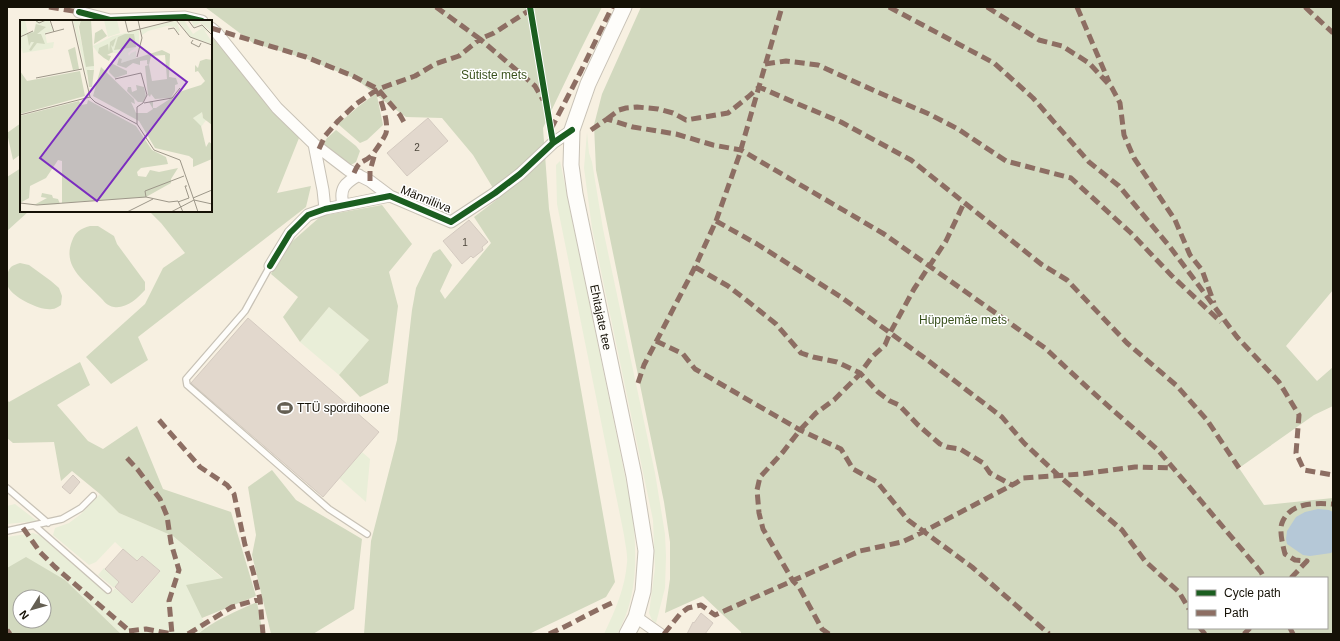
<svg xmlns="http://www.w3.org/2000/svg" width="1340" height="641" viewBox="0 0 1340 641" font-family="Arial,sans-serif">
<style>
.green{fill:#e9eed8;fill-rule:evenodd}
.forest{fill:#d2d9bf;fill-rule:evenodd}
.water{fill:#b5c8d7}
.building{fill:#e2d8cd;stroke:#d4cac0}
.lines{fill:none;stroke-linecap:round;stroke-linejoin:round}
.lane-casing{stroke:#c8c2b6;stroke-width:8}
.street-casing{stroke:#c8c2b6;stroke-width:13}
.secondary-casing{stroke:#c8c2b6;stroke-width:17}
.lane{stroke:#fefdfa;stroke-width:5.5}
.street{stroke:#fefdfa;stroke-width:11}
.secondary{stroke:#fefdfa;stroke-width:15}
.quiet{stroke:#8d6e63;stroke-width:5;stroke-dasharray:10 5;stroke-linecap:butt}
.cycleway-casing{stroke:#fff;stroke-width:8}
.cycleway{stroke:#1b5e20;stroke-width:6}
.labels{text-anchor:middle;stroke-width:3;stroke-linejoin:round;paint-order:stroke}
.number-label{font-size:10px;fill:#4c463b}
.park-label{font-size:12px;fill:#39511d;stroke:#fff}
.street-label{font-size:12px;fill:#151106;stroke:#fff}
.poi-label{font-size:12px;fill:#151106;stroke:#fff;text-anchor:start}
.inset-road{fill:none;stroke:#9d9789;stroke-width:1}
.view{fill:#7b2cbf;fill-opacity:0.15;stroke:#7b2cbf;stroke-width:2}
.inset-edge{fill:none;stroke:#151106;stroke-width:2}
</style>
<rect width="100%" height="100%" fill="#f7f0e1"/>
<!-- green -->
<path class="green" d="M 587,132 L 589,153 L 592,162 L 603,229 L 655,473 L 665,534 L 666,556 L 665,588 L 656,623 L 652,620 L 649,613 L 655,568 L 653,520 L 592,228 L 584,168 Z
M 560,161 L 632,510 C 637,552 639,596 617,634 L 604,634 C 615,611 625,588 627,563 C 628,554 625,544 624,535 L 557,204 L 556,165 Z
M 329,307 L 369,340 L 339,375 L 300,342 Z
M 362,452 L 370,459 L 366,502 L 339,478 Z
M 100,494 L 119,513 L 173,536 L 223,579 L 202,618 L 207,626 L 198,634 L 121,634 L 65,580 L 116,634 L 7,634 L 7,537 L 33,533 L 41,536 L 109,595 L 115,588 L 133,603 L 160,572 L 142,556 L 114,588 L 98,575 L 104,568 L 113,576 L 130,556 L 115,542 L 96,562 L 89,565 L 53,535 L 55,528 L 69,523 L 81,514 ZM 20,597 L 44,597 L 44,621 L 20,621 Z
M 15,504 L 37,521 L 7,524 L 7,506 Z"/>
<!-- forest -->
<path class="forest" d="M 205,7 L 602,7 L 580,51 L 543,128 L 549,209 L 615,582 L 606,597 L 529,634 L 364,634 L 371,541 L 397,440 L 412,310 L 416,288 L 433,253 L 440,249 L 452,265 L 440,291 L 445,299 L 491,243 L 474,217 L 499,198 L 473,155 L 442,118 L 406,117 L 377,96 L 383,125 L 367,140 L 360,143 L 338,124 L 359,106 L 375,94 L 356,79 L 307,59 L 253,43 Z
M 641,7 L 1333,7 L 1333,290 L 1286,346 L 1317,381 L 1333,367 L 1333,406 L 1314,415 L 1239,468 L 1264,505 L 1333,498 L 1333,634 L 741,634 L 741,632 L 703,596 L 665,613 L 670,579 L 670,542 L 664,502 L 596,170 L 594,125 L 602,94 ZM 1189,578 L 1327,578 L 1327,628 L 1189,628 Z
M 211,36 L 299,138 L 277,193 L 311,186 L 306,207 L 138,337 L 148,360 L 111,384 L 86,357 L 145,304 L 163,268 L 185,253 L 161,223 L 149,211 L 211,211 Z
M 21,123 L 21,154 L 13,160 L 7,133 Z
M 336,130 L 356,146 L 360,151 L 356,162 L 346,168 L 321,148 L 327,138 Z
M 21,168 L 21,211 L 29,211 L 7,231 L 7,177 Z
M 382,205 L 412,244 L 389,272 L 398,306 L 388,383 L 360,397 L 339,375 L 369,340 L 329,307 L 300,342 L 283,317 L 298,297 L 271,274 L 287,246 L 321,216 Z
M 90,226 L 98,226 L 114,236 L 117,244 L 145,282 L 145,290 C 138,298 126,309 114,307 C 107,306 104,301 100,297 C 84,280 62,267 72,241 C 76,231 80,229 90,226 Z
M 20,263 L 29,265 L 51,281 L 59,288 L 62,296 L 61,305 C 58,307 55,309 52,309 C 41,311 17,299 10,290 C 5,284 6,272 11,267 C 13,265 17,264 20,263 Z
M 80,362 L 90,385 L 57,405 L 88,441 L 103,449 L 137,426 L 163,489 L 231,512 L 256,596 L 202,618 L 186,585 L 223,578 L 173,536 L 119,513 L 100,494 L 72,471 L 61,481 L 54,442 L 13,443 L 7,438 L 7,400 L 9,402 Z
M 272,470 L 296,500 L 362,539 L 354,609 L 313,634 L 271,634 L 252,555 L 256,535 L 248,487 Z
M 26,557 L 65,580 L 121,634 L 7,634 L 7,568 ZM 20,597 L 44,597 L 44,621 L 20,621 Z
M 257,602 L 263,634 L 198,634 C 215,620 236,611 257,602 Z"/>
<!-- water -->
<path class="water" d="M 1318,509 L 1329,510 L 1333,512 L 1333,551 L 1331,553 L 1310,556 L 1303,555 L 1287,544 L 1286,539 L 1287,531 L 1296,517 L 1305,512 Z"/>
<!-- building -->
<path class="building" d="M 428,118 L 448,141 L 407,176 L 387,153 Z
M 469,220 L 488,242 L 482,247 L 483,250 L 473,258 L 471,256 L 462,264 L 443,241 Z
M 248,318 L 379,432 L 323,497 L 191,383 Z
M 73,475 L 80,482 L 70,494 L 62,487 Z
M 123,549 L 137,561 L 142,556 L 160,571 L 132,603 L 115,587 L 119,582 L 105,569 Z
M 701,613 L 713,623 L 705,634 L 687,634 L 693,622 L 694,623 Z"/>
<g class="lines">
<defs>
<path id="lane" d="M 270,266 L 245,311 L 186,379 L 187,385 L 329,509 L 367,534
M 7,488 L 48,523
M 35,526 L 108,590
M 7,531 L 62,519 L 81,508 L 93,496"/>
<path id="street" d="M 79,12 L 110,20 L 185,17 L 202,21
M 211,28 L 217,33 L 277,108 L 314,144 L 348,170 L 370,181 L 390,196
M 314,144 L 323,190 L 325,209
M 343,205 C 339,188 345,183 359,175
M 270,266 L 290,233 L 308,215 L 325,209 L 390,196 L 451,222 L 495,193 L 520,174 L 553,143 L 572,130
M 636,617 L 660,634"/>
<g id="secondary">
<path id="s1" d="M 624,7 L 588,84 L 572,130 L 571,165 L 575,194 L 634,476 L 646,551 L 643,591 L 636,617 L 627,634"/>
</g>
</defs>
<!-- lane casing -->
<use href="#lane" class="lane-casing"/>
<!-- street casing -->
<use href="#street" class="street-casing"/>
<!-- secondary casing -->
<use href="#secondary" class="secondary-casing"/>
<!-- lane -->
<use href="#lane" class="lane"/>
<!-- street -->
<use href="#street" class="street"/>
<!-- secondary -->
<use href="#secondary" class="secondary"/>
<!-- quiet -->
<path class="quiet" d="M 49,7 L 79,12
M 436,7 L 480,39 L 494,33 L 533,8
M 889,7 L 994,63 L 1033,98 L 1089,162 L 1119,186 L 1170,247 L 1237,337 L 1279,382 L 1299,415 L 1296,453 L 1304,470 L 1333,475
M 987,7 L 1039,40 L 1062,46 L 1089,63 L 1112,88 L 1120,103 L 1124,135 L 1134,158 L 1175,220 L 1190,255 L 1202,270 L 1214,303
M 1077,7 L 1109,82
M 1305,7 L 1333,33
M 211,28 L 306,57 L 353,76 L 378,89 L 400,115 L 405,124
M 765,64 L 786,61 L 818,65 L 875,91 L 929,114 L 958,129 L 1006,161 L 1071,178 L 1131,233 L 1172,276 L 1221,322
M 607,119 L 619,110 L 626,108 L 637,107 L 658,109 L 673,113 L 686,120 L 728,113 L 748,97 L 759,87 L 798,104 L 841,122 L 911,160 L 1041,264 L 1067,280 L 1127,343 L 1177,386 L 1207,420 L 1239,468
M 551,129 L 581,71 L 612,7
M 591,130 L 607,119 L 633,127 L 676,134 L 713,145 L 741,150 L 884,234 L 1045,348 L 1089,389 L 1158,450 L 1261,572 L 1264,578
M 319,149 L 325,136 L 338,121 L 356,104 L 378,89 L 415,76 L 435,64 L 459,56 L 480,39 L 535,86 L 543,100
M 354,173 C 360,159 362,164 371,156 C 374,153 385,137 386,133 C 389,122 381,102 378,91
M 370,181 L 370,171 L 375,153
M 716,221 L 757,244 L 841,297 L 926,359 L 1002,417 L 1024,443 L 1058,475 L 1122,530 L 1145,561 L 1179,592 L 1189,609
M 695,267 L 728,286 L 745,299 L 776,324 L 801,353 L 813,357 L 837,362 L 860,373 L 878,392 L 890,401 L 899,405 L 918,425 L 940,444 L 947,447 L 960,449 L 983,463 L 990,473 L 1012,485
M 656,341 L 683,354 L 695,369 L 800,430 L 841,449 L 853,469 L 877,482 L 908,520 L 972,567 L 1049,634
M 638,383 L 644,365 L 695,267 L 716,221 L 739,156 L 782,7
M 159,420 L 200,467 L 227,485 L 234,494 L 245,545 L 253,571 L 260,599 L 263,634
M 127,458 L 138,470 L 160,499 L 167,516 L 171,543 L 179,570 L 169,601 L 172,634
M 23,528 L 40,552 L 55,567 L 133,634
M 1291,578 L 1307,561 L 1295,560 L 1285,554 C 1283,546 1279,531 1282,523 C 1290,502 1315,503 1333,504
M 1200,628 L 1205,634
M 1290,628 L 1293,634
M 7,630 L 10,634
M 129,631 L 146,629 L 172,634
M 188,634 L 232,607 L 260,599
M 549,634 C 572,624 593,611 616,601
M 664,634 L 680,614 L 688,608 L 701,605 L 715,615 L 860,551 L 902,542 L 915,536 L 1016,483 L 1023,478 L 1081,474 L 1135,467 L 1173,468
M 829,634 L 822,629 L 799,587 L 793,581 L 763,529 L 759,513 L 757,490 L 760,477 L 783,452 L 800,430 L 816,413 L 834,400 L 858,376 L 872,357 L 885,345 L 890,333 L 914,289 L 946,241 L 964,203
M 1244,634 L 1250,628"/>
<defs>
<path id="cycleway" d="M 530,7 L 553,143
M 79,12 L 110,20 L 185,17 L 202,21
M 270,266 L 290,233 L 308,215 L 325,209 L 390,196 L 451,222 L 495,193 L 520,174 L 553,143 L 572,130"/>
</defs>
<!-- cycleway casing -->
<use href="#cycleway" class="cycleway-casing"/>
<!-- cycleway -->
<use href="#cycleway" class="cycleway"/>
</g>
<!-- icons -->
<defs>
<symbol id="stadium-bare" viewBox="-9 -9 18 18"><path d="M0-5a6.5 5 0 1 0 0 10a6.5 5 0 1 0 0-10ZM-3.5-1.8h7v3.6h-7Z" fill="#645f53" stroke="#fff" stroke-width="2.5" paint-order="stroke"/></symbol>
</defs>
<g fill-rule="evenodd">
<use href="#stadium-bare" x="274" y="397" width="22" height="22"/>
</g>
<g class="labels">
<!-- number labels -->
<g class="number-label">
<text x="417" y="151">2</text>
<text x="465" y="246">1</text>
</g>
<!-- park labels -->
<g class="park-label">
<text x="494" y="79">Sütiste mets</text>
<text x="963" y="324">Hüppemäe mets</text>
</g>
<!-- street labels -->
<g class="street-label">
<text transform="translate(426 199) rotate(22)" y="4">Männiliiva</text>
<text dy="4" stroke="none"><textPath href="#s1" startOffset="324">Ehitajate tee</textPath></text>
</g>
<!-- poi labels -->
<g class="poi-label">
<text x="297" y="412">TTÜ spordihoone</text>
</g>
</g>
<!-- overview -->
<g transform="translate(20 20)">
<rect width="192" height="192" fill="#f7f0e1"/>
<path d="M 0,0 L 5,0 L 8,13 L 14,11 L 16,1 L 29,0 L 33,11 L 25,13 L 27,23 L 34,22 L 33,28 L 3,33 L 0,25 ZM 53,0 L 61,0 L 58,8 L 67,47 L 74,46 L 74,50 L 70,49 L 67,56 ZM 84,0 L 97,0 L 100,13 L 88,17 ZM 158,0 L 164,0 L 173,14 L 182,8 L 177,7 L 182,5 L 186,9 L 190,14 L 184,10 L 190,19 L 192,18 L 192,24 L 170,17 ZM 171,0 L 192,0 L 192,12 L 180,3 L 174,7 ZM 156,1 L 160,10 L 158,13 L 155,7 L 147,6 L 128,11 L 122,15 L 121,9 ZM 119,10 L 119,25 L 108,33 L 109,36 L 111,33 L 116,31 L 116,38 L 108,41 L 101,43 L 102,39 L 97,38 L 97,33 L 78,33 L 73,26 L 93,16 ZM 182,91 L 182,96 L 187,99 L 180,108 L 173,97 Z" fill="#e9eed8"/>
<path d="M 61,0 L 71,0 L 74,46 L 66,47 L 59,7 ZM 16,4 L 26,7 L 17,14 L 21,14 L 25,24 L 17,23 L 11,31 L 9,30 L 14,22 L 11,22 L 9,26 L 7,14 L 14,12 ZM 82,9 L 87,16 L 74,24 L 75,13 ZM 105,14 L 114,14 L 116,27 L 94,30 L 98,17 ZM 96,18 L 93,27 L 91,25 L 93,32 L 87,35 L 91,36 L 89,41 L 84,38 L 78,33 L 79,28 L 88,24 L 89,32 L 90,22 ZM 55,27 L 59,49 L 53,50 L 48,30 ZM 142,30 L 150,34 L 149,57 L 156,58 L 158,64 L 155,65 L 155,71 L 151,78 L 135,79 L 131,74 L 130,77 L 128,75 L 125,46 L 129,45 L 132,61 L 147,59 L 145,35 L 131,36 L 129,45 L 127,44 L 127,40 L 120,41 L 120,45 L 113,43 L 106,48 L 97,45 L 99,38 L 102,39 L 101,43 ZM 186,39 L 192,40 L 192,105 L 183,98 L 182,92 L 173,98 L 181,106 L 186,127 L 189,122 L 192,124 L 192,139 L 173,147 L 173,139 L 169,136 L 135,128 L 119,101 L 73,76 L 81,47 L 114,79 L 115,84 L 111,82 L 116,93 L 127,93 L 133,89 L 129,82 L 133,81 L 133,88 L 136,88 L 162,71 L 181,65 L 185,61 L 178,51 L 175,52 L 175,45 L 178,48 L 180,41 ZM 91,43 L 107,51 L 107,54 L 95,58 L 89,52 ZM 67,50 L 74,50 L 72,67 L 69,67 ZM 0,51 L 7,61 L 60,51 L 65,76 L 0,94 ZM 116,65 L 124,67 L 126,76 L 123,82 L 118,82 L 107,71 L 108,67 L 111,67 L 112,72 L 117,70 ZM 68,80 L 116,106 L 132,130 L 146,137 L 148,144 L 121,148 L 117,152 L 118,156 L 126,157 L 130,150 L 139,152 L 158,148 L 151,159 L 151,163 L 126,177 L 42,183 L 42,141 L 38,140 L 26,158 L 10,166 L 9,178 L 0,183 L 0,96 L 59,81 L 61,85 L 67,84 ZM 22,173 L 32,175 L 33,178 L 38,179 L 40,184 L 14,185 L 27,178 L 21,177 Z" fill="#d2d9bf"/>
<path class="inset-road" d="M 15,0 L 19,3 L 26,0M 30,0 L 34,12M 52,0 L 70,77 L 75,82 L 117,104 L 134,130 L 160,140 L 174,180M 105,0 L 108,12 L 156,0 L 170,17 L 192,25M 168,0 L 174,8 L 182,5 L 192,15M 148,9 L 154,8 L 159,15M 25,14 L 44,9M 0,17 L 13,11M 173,20 L 171,23 L 179,27 L 181,23M 117,37 L 122,18 L 118,0M 16,58 L 62,49M 95,59 L 121,53 L 127,75 L 123,83 L 117,87 L 117,104M 124,83 L 152,78 L 160,68M 0,95 L 70,77M 126,177 L 125,171 L 164,156M 173,178 L 192,170M 174,180 L 178,192M 158,182 L 169,178 L 165,166 L 167,166M 0,183 L 17,185 L 126,177 L 149,182 L 158,181 L 163,192M 107,192 L 133,179M 151,192 L 174,180 L 192,184"/>
<path class="view" d="M 110,19 L 167,62 L 77,181 L 20,138 Z"/>
<rect width="192" height="192" class="inset-edge"/>
</g>
<!-- border -->
<rect width="1340" height="641" fill="none" stroke="#151106" stroke-width="16"/>
<!-- legend -->
<rect x="1188" y="577" width="140" height="52" fill="#ffffff" stroke="#a1a09b"/>
<rect x="1196" y="590" width="20" height="6" fill="#1b5e20" stroke="#a1a09b"/>
<text x="1224" y="597" font-size="12" fill="#151106">Cycle path</text>
<rect x="1196" y="610" width="20" height="6" fill="#8d6e63" stroke="#a1a09b"/>
<text x="1224" y="617" font-size="12" fill="#151106">Path</text>
<!-- north arrow -->
<g transform="translate(32 609) rotate(233)"><circle r="19" fill="#ffffff" stroke="#a1a09b"/>
<path d="M0-3L7 15L0 10L-7 15Z" fill="#645f53"/>
<text y="-6" font-size="11" font-weight="bold" text-anchor="middle" fill="#151106">N</text>
</g>
</svg>
